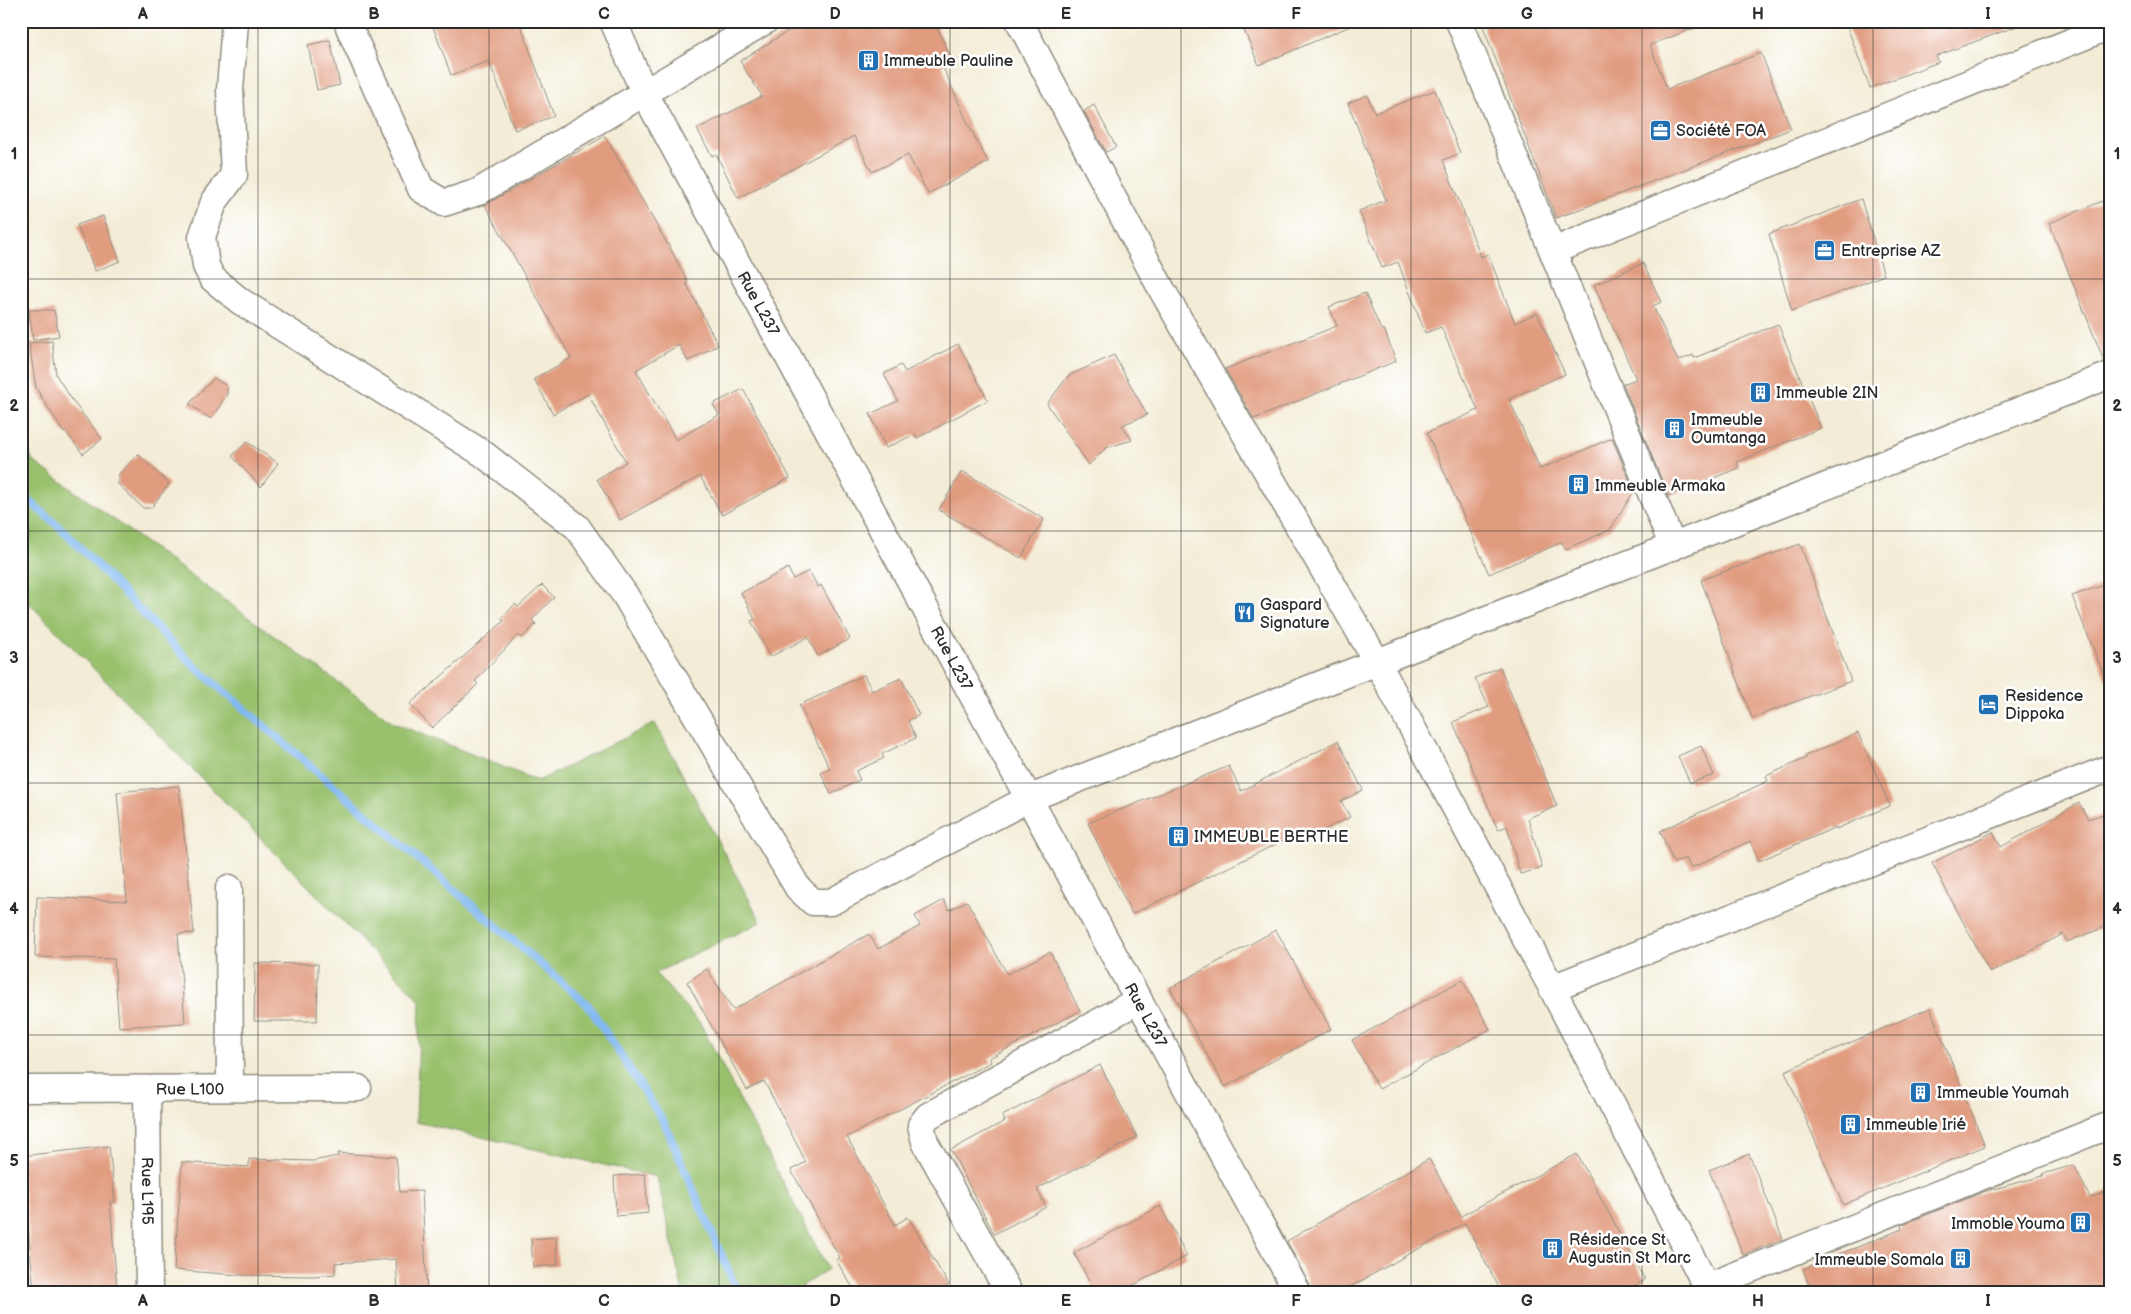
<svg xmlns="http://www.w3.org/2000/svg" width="2131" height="1314" viewBox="0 0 2131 1314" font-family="'Balsamiq Sans',sans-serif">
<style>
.green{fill:#99c16d;stroke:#62764c}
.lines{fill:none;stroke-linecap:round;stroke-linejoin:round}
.stream{stroke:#81b8f0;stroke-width:8}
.building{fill:#e19c80}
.minor-casing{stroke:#8f8c80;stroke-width:29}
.minor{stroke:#fff;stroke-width:26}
.grid{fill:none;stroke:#2b2b2b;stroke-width:1;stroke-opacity:0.55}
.labels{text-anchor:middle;stroke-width:5;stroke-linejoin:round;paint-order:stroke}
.poi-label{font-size:16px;fill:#2b2b2b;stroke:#fff;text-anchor:start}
.street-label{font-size:16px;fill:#2b2b2b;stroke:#fff}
.neatline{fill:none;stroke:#2b2b2b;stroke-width:2}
.grid-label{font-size:16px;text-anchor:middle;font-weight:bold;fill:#2b2b2b}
</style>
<rect width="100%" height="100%" fill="#fff"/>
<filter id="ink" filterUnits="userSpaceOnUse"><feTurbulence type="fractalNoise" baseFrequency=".02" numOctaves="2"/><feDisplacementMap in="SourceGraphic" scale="10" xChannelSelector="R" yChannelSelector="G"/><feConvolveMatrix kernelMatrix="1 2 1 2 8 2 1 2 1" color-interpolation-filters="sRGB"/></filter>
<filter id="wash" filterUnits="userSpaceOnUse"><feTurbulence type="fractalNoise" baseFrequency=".0096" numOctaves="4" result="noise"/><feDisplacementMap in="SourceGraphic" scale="20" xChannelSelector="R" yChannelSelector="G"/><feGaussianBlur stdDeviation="1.12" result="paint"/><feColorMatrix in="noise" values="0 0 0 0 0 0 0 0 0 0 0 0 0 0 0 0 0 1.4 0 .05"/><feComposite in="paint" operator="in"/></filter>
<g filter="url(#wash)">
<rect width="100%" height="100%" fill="#f3ecd6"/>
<!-- green -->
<path class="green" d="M 21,433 L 33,461 L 394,723 L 538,781 L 655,723 L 761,922 L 655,973 L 700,1023 L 828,1269 L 802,1286 L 805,1293 L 683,1293 L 657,1177 L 416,1122 L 420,1000 L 21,595 Z"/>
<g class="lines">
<!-- stream -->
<path class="stream" d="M 21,494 L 64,531 L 191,663 L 588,1005 L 664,1122 L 738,1293"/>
</g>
<g id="blocks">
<!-- building -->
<path class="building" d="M 431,21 L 519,21 L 554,116 L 515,130 L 489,61 L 451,75 Z
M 804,21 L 934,21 L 952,60 L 942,65 L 969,126 L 988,162 L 928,194 L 908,155 L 872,172 L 854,136 L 738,198 L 716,154 L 712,156 L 697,129 L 762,96 L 740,61 Z
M 1240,21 L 1362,21 L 1259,65 Z
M 1481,21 L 1708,21 L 1708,23 L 1650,45 L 1667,89 L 1761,53 L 1791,129 L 1556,218 Z
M 1845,21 L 2023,21 L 2023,24 L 1936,56 L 1939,62 L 1870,88 Z
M 330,40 L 340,85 L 317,90 L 308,45 Z
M 1435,90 L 1460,153 L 1443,160 L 1481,257 L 1488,254 L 1515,323 L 1537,313 L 1565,374 L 1509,399 L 1540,469 L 1612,438 L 1634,491 L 1610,530 L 1565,549 L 1562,542 L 1489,574 L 1427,433 L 1478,410 L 1441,327 L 1425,333 L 1398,262 L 1382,268 L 1359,211 L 1386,200 L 1348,103 L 1367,95 L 1375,113 Z
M 1094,105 L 1116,147 L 1106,152 L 1084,111 Z
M 605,136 L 671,250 L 688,282 L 686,283 L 718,345 L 688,361 L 679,345 L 636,370 L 676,440 L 719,415 L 713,404 L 743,389 L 790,478 L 722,515 L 700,476 L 620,520 L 597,479 L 626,462 L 588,394 L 553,414 L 534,379 L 571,358 L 485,205 Z
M 2110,198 L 2110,360 L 2104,361 L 2049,223 Z
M 1861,199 L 1884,275 L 1792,311 L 1769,234 Z
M 103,216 L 120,261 L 95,271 L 77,225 Z
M 1643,263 L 1661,302 L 1653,306 L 1678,361 L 1693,355 L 1694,358 L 1778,324 L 1821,428 L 1737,462 L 1739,468 L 1668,496 L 1623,384 L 1636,379 L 1594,285 Z
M 1365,293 L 1381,330 L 1384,329 L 1396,361 L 1254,419 L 1225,369 L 1337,326 L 1329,307 Z
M 29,310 L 54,310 L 59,336 L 33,340 Z
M 52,341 L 56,375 L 74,403 L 102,439 L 83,454 L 66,432 L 64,433 L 36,388 L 29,343 Z
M 958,344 L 988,400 L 917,438 L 915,434 L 886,448 L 870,414 L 898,401 L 884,374 L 901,365 L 905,372 Z
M 1114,355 L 1147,415 L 1122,425 L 1132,440 L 1106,448 L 1089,465 L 1047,404 L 1068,376 Z
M 214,378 L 227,386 L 227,394 L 211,419 L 189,404 Z
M 247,442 L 278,463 L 261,487 L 232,456 Z
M 138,454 L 169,484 L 151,508 L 143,508 L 118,484 L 118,475 Z
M 962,471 L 1044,519 L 1021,558 L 939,510 Z
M 1800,544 L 1851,681 L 1752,718 L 1701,580 Z
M 788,568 L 793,579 L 809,571 L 818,587 L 821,585 L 850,639 L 818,656 L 808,637 L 770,657 L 751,621 L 755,619 L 741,593 Z
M 2110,583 L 2110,687 L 2109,687 L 2072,596 Z
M 542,585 L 554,597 L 532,620 L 536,624 L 522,638 L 518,635 L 475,681 L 478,684 L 432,728 L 410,704 L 504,621 L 501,619 L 515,604 L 518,607 Z
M 1500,667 L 1557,806 L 1528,818 L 1542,868 L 1520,874 L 1507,826 L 1498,830 L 1453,722 L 1489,707 L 1475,678 Z
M 864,675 L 872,691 L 901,678 L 919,715 L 908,721 L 916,738 L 882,754 L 884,758 L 856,771 L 860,780 L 831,794 L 821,773 L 830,769 L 799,705 Z
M 1858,733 L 1890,806 L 1836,829 L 1836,827 L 1759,861 L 1750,841 L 1691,868 L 1686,858 L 1674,863 L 1660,831 L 1768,781 L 1766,776 L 1806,758 L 1805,756 Z
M 1338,741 L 1363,790 L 1341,801 L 1350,817 L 1301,842 L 1297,834 L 1132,914 L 1088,823 L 1229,766 L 1241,791 Z
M 1701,746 L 1714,775 L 1690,783 L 1678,756 Z
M 179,786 L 194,933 L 178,934 L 185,1023 L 119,1027 L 114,959 L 35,957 L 37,897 L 127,901 L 117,792 Z
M 2079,803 L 2088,819 L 2110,812 L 2110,925 L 2067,942 L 2063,934 L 1990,973 L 1932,863 L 1993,832 L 2001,847 Z
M 944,900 L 949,910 L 967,901 L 1007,974 L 1050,952 L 1080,1011 L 989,1058 L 991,1062 L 847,1137 L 895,1225 L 908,1217 L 949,1285 L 937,1293 L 856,1293 L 836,1260 L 840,1258 L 791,1170 L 806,1162 L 764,1081 L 747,1090 L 687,982 L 707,969 L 733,1010 L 869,934 L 878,949 L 920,926 L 915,916 Z
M 1276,930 L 1331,1029 L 1225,1087 L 1170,988 Z
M 255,963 L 318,964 L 317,1021 L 254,1021 Z
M 1462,980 L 1490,1029 L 1379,1089 L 1352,1040 Z
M 1930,1008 L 1985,1146 L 1843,1205 L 1785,1071 Z
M 1100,1065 L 1137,1137 L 1037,1189 L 1046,1207 L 994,1234 L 951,1150 L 1005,1121 L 1002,1116 Z
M 109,1146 L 115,1202 L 110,1202 L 117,1290 L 34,1293 L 27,1213 L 21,1175 L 21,1156 Z
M 338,1153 L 396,1157 L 400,1192 L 422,1191 L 427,1293 L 398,1293 L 396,1259 L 335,1263 L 335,1274 L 313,1276 L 237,1275 L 174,1270 L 182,1162 L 249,1167 L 249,1159 L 313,1161 L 338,1156 Z
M 1577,1154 L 1645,1280 L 1623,1293 L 1502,1293 L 1465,1223 L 1339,1293 L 1313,1293 L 1287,1241 L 1429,1159 L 1461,1216 Z
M 1749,1154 L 1783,1239 L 1743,1255 L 1709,1170 Z
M 2074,1165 L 2090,1198 L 2110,1190 L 2110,1293 L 1812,1293 L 1803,1269 L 1902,1229 L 1901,1225 L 1986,1191 L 2043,1176 L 2043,1174 Z
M 645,1174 L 648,1213 L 616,1216 L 614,1176 Z
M 1160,1206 L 1187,1256 L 1119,1293 L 1096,1293 L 1074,1253 Z
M 556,1237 L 558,1265 L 533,1267 L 531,1239 Z"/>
</g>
</g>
<g filter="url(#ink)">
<use href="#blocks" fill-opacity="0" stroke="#8f8c80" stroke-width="1"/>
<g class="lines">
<defs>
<g id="minor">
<path d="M 235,21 L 230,90 L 234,175 L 214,202 L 202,237 L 206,266 L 212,278 L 240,301 L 482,453 L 577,527 L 625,595 L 798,888 L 813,902 L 831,902 L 1030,798 L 2110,375"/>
<path id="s1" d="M 613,21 L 644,92 L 1298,1293"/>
<path d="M 1019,21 L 1162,290 L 1377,662 L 1552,988 L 1710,1293"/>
<path d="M 1459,21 L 1673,547"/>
<path d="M 349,27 L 421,189 L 444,203 L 478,192 L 765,21"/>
<path d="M 1553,251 L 2110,26"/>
<path d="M 229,888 L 230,1088"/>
<path d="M 1552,988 L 2110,768"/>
<path id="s2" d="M 21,1089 L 358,1088"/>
<path id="s3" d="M 147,1089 L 149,1293"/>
<path d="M 1706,1287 L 2110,1125"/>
<path d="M 1009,1293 L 925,1142 L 921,1125 L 928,1116 L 1139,1000"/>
</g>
</defs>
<!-- minor casing -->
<use href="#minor" class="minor-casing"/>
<!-- minor -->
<use href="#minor" class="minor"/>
</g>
</g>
<!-- grid -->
<path class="grid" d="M 258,21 L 258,1293M 489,21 L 489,1293M 719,21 L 719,1293M 950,21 L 950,1293M 1181,21 L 1181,1293M 1411,21 L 1411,1293M 1642,21 L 1642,1293M 1873,21 L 1873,1293M 21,279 L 2110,279M 21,531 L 2110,531M 21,783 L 2110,783M 21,1035 L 2110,1035"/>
<!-- icons -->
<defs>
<symbol id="building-square" viewBox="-11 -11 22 22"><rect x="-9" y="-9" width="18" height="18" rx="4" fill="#1f6fb2" stroke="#fff"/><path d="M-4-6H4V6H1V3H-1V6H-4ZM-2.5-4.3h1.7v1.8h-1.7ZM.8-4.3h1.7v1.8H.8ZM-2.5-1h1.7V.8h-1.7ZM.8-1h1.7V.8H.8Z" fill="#fff"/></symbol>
<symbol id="office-square" viewBox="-11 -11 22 22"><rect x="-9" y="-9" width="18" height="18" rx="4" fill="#1f6fb2" stroke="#fff"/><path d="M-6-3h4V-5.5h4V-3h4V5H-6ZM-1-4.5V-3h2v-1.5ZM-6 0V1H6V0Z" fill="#fff"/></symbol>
<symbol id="restaurant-square" viewBox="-11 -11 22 22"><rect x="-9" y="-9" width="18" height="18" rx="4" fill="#1f6fb2" stroke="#fff"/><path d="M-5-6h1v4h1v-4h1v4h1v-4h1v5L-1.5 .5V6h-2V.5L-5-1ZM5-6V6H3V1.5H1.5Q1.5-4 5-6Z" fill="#fff"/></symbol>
<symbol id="hotel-square" viewBox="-11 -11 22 22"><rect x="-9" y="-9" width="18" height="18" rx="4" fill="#1f6fb2" stroke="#fff"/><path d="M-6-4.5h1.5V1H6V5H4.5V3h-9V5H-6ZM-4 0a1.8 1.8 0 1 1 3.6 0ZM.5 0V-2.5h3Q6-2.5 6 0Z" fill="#fff"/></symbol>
</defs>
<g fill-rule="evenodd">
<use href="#building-square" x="856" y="48" width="25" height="25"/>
<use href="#office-square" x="1648" y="118" width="25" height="25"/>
<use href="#office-square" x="1812" y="238" width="25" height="25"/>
<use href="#building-square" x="1748" y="380" width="25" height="25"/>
<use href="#building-square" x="1662" y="416" width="25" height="25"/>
<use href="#building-square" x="1566" y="472" width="25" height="25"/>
<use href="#restaurant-square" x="1232" y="600" width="25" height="25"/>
<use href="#hotel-square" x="1976" y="692" width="25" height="25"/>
<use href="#building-square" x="1166" y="824" width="25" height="25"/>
<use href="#building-square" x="1908" y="1080" width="25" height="25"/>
<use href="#building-square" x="1838" y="1112" width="25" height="25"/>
<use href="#building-square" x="2068" y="1210" width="25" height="25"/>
<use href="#building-square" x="1540" y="1236" width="25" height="25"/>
<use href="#building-square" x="1948" y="1246" width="25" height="25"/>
</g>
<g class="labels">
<!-- poi labels -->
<g class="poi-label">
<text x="884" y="66">Immeuble Pauline</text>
<text x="1676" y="136">Société FOA</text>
<text x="1841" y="256">Entreprise AZ</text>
<text x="1776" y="398">Immeuble 2IN</text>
<text x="1691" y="425">Immeuble<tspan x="1691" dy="18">Oumtanga</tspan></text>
<text x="1595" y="491">Immeuble Armaka</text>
<text x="1260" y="610">Gaspard<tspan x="1260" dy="18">Signature</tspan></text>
<text x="2005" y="701">Residence<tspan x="2005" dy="18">Dippoka</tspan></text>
<text x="1194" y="842">IMMEUBLE BERTHE</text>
<text x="1937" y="1098">Immeuble Youmah</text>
<text x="1866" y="1130">Immeuble Irié</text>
<text x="2065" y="1229" text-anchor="end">Immoble Youma</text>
<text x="1569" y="1245">Résidence St<tspan x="1569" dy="18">Augustin St Marc</tspan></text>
<text x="1944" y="1265" text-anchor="end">Immeuble Somala</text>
</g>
<!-- street labels -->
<g class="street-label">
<text dy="6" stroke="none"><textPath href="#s1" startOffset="318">Rue L237</textPath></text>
<text dy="6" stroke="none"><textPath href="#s1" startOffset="722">Rue L237</textPath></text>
<text dy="6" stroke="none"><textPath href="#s1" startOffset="1128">Rue L237</textPath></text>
<text dy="6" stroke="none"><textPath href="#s2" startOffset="169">Rue L100</textPath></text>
<text dy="6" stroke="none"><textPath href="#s3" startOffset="102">Rue L195</textPath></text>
</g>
</g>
<!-- margin -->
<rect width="2131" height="1314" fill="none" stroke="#fff" stroke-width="55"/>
<rect x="28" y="28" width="2076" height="1258" class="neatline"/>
<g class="grid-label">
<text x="143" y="19">A</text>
<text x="374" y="19">B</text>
<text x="604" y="19">C</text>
<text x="835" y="19">D</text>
<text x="1066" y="19">E</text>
<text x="1296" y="19">F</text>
<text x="1527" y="19">G</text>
<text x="1758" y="19">H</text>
<text x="1988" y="19">I</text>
<text x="14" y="159">1</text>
<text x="2117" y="159">1</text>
<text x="14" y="411">2</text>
<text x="2117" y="411">2</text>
<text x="14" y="663">3</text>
<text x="2117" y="663">3</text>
<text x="14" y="914">4</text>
<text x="2117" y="914">4</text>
<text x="14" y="1166">5</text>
<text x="2117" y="1166">5</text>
<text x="143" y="1306">A</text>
<text x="374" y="1306">B</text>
<text x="604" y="1306">C</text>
<text x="835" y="1306">D</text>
<text x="1066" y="1306">E</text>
<text x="1296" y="1306">F</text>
<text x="1527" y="1306">G</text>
<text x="1758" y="1306">H</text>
<text x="1988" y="1306">I</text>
</g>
</svg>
